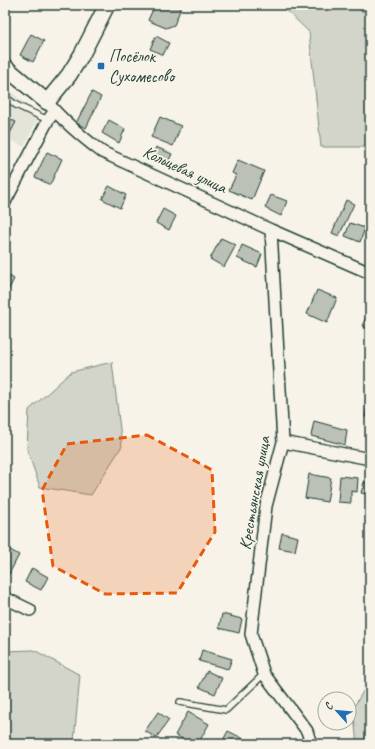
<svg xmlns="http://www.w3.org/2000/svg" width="375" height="749" viewBox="0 0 375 749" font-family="Caveat,sans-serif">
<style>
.built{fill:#e5e4d9}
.green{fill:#d3d5ca;stroke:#79897f}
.building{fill:#bbc1b6;stroke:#1f3d34}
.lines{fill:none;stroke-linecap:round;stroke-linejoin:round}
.service-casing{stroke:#1f3d34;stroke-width:8}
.minor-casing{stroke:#1f3d34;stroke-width:14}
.secondary-casing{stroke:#1f3d34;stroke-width:18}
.service{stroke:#f7f3e8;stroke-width:5.5}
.minor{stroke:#f7f3e8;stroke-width:11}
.secondary{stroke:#f7f3e8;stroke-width:15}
.marked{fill:#e8590c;fill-opacity:0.2;stroke:#e8590c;stroke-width:3;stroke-dasharray:8 5;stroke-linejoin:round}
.poi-dot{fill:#1f6fb2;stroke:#f7f3e8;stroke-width:1.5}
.labels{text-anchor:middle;stroke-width:3.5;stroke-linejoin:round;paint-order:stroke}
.poi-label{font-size:17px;fill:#1f3d34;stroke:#f7f3e8;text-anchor:start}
.street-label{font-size:17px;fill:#1f3d34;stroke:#f7f3e8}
</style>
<rect width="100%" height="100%" fill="#f7f3e8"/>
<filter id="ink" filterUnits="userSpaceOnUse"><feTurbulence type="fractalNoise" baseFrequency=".025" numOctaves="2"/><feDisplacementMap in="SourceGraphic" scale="8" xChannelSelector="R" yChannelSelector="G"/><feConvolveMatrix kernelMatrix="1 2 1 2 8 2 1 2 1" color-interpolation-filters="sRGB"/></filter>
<g filter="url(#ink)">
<!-- built -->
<path class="built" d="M 5,86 L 39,116 L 24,147 L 5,137 Z"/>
<!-- green -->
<path class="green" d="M 281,5 L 353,5 L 368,15 L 370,18 L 370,135 L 365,147 L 321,147 L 309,32 Z
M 112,362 L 122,446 L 91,495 L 40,487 L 27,449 L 29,410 L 71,372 Z
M 34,650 L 80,675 L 74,741 L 73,744 L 5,744 L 5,651 Z
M 370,680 L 370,744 L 357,744 L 353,708 Z"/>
<!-- building -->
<path class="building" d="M 155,5 L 174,5 L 181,8 L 174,25 L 166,28 L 149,21 L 148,20 Z
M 31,34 L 44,41 L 33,62 L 20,55 Z
M 156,36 L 169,43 L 163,55 L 150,49 Z
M 92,92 L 101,97 L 86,128 L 76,123 Z
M 5,117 L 16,122 L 8,137 L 5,136 Z
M 160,117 L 181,126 L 173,146 L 151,137 Z
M 109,120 L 125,129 L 119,143 L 102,133 Z
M 156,147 L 172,154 L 167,164 L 152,157 Z
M 47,152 L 62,159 L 50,185 L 35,177 Z
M 238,160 L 264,171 L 252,200 L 229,190 L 236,175 L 232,173 Z
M 109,186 L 126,195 L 120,208 L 102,199 Z
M 271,195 L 287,201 L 281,216 L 265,208 Z
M 346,200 L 354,204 L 339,236 L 332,233 Z
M 163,209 L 176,216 L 169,230 L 156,223 Z
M 350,223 L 365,228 L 360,242 L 345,236 Z
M 221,238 L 236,245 L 224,267 L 210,259 Z
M 242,245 L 262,254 L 257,267 L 237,258 Z
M 5,273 L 14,279 L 7,293 L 5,293 Z
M 317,290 L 337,298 L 327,323 L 307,314 Z
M 370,308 L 370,330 L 362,326 Z
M 368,398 L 370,398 L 370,418 L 365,417 Z
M 314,421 L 347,430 L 345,445 L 311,436 Z
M 309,474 L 331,478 L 327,502 L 305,498 Z
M 340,476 L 358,478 L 357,492 L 351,491 L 351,503 L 338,502 Z
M 364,482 L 370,484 L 370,495 L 361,493 Z
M 282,533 L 298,537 L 295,551 L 279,548 Z
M 5,547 L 19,555 L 9,574 L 5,572 Z
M 32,568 L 48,577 L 41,590 L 25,582 Z
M 222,614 L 242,619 L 239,633 L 219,628 Z
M 202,650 L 232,659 L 228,669 L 199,661 Z
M 207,671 L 222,678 L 215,694 L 199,687 Z
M 158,712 L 169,720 L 156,738 L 145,731 Z
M 188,712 L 209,724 L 198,744 L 192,744 L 175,735 Z
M 228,731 L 248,741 L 247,744 L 221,744 Z"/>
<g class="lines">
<defs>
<path id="service" d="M 5,97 L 16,105 L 48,120
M 180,702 L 226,710 L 264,674"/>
<path id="minor" d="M 47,102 C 63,121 82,137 102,152 L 271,230 L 370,273
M 5,202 L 48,120 L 55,111
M 271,230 L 283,442 L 266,506 L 251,634 L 264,674 L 307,731 L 311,744
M 283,442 L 370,459
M 5,598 L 30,610"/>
<path id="secondary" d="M 5,67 L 47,102 L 69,75 L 82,54 L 107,5"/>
</defs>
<!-- service casing -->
<use href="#service" class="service-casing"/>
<!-- minor casing -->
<use href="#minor" class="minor-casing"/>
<!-- secondary casing -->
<use href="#secondary" class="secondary-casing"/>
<!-- service -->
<use href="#service" class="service"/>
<!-- minor -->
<use href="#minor" class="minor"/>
<!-- secondary -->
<use href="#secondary" class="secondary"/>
</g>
</g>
<!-- marked area -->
<path class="marked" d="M 147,435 L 212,470 L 215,532 L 177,593 L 105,594 L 53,566 L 42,490 L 67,444 Z"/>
<!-- markers -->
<rect class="poi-dot" x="97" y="62" width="8" height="8" rx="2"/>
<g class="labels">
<!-- poi labels -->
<g class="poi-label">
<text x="109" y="62">Посёлок<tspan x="109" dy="20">Сухомесово</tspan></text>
</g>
<!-- street labels -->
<g class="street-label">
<text transform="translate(185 169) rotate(25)" y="6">Кольцевая улица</text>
<text transform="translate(254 493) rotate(-80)" y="6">Крестьянская улица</text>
</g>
</g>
<!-- margin -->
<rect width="375" height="749" fill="none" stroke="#f7f3e8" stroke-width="20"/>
<rect x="10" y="10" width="355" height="729" fill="none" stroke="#1f3d34" stroke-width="1.5" filter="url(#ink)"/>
<!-- north arrow -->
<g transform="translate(337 711) rotate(297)"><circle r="19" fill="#f7f3e8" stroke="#a1aaa0"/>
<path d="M0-3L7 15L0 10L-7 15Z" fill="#1f6fb2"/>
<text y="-6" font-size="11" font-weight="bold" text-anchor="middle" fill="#1f3d34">С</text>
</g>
</svg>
